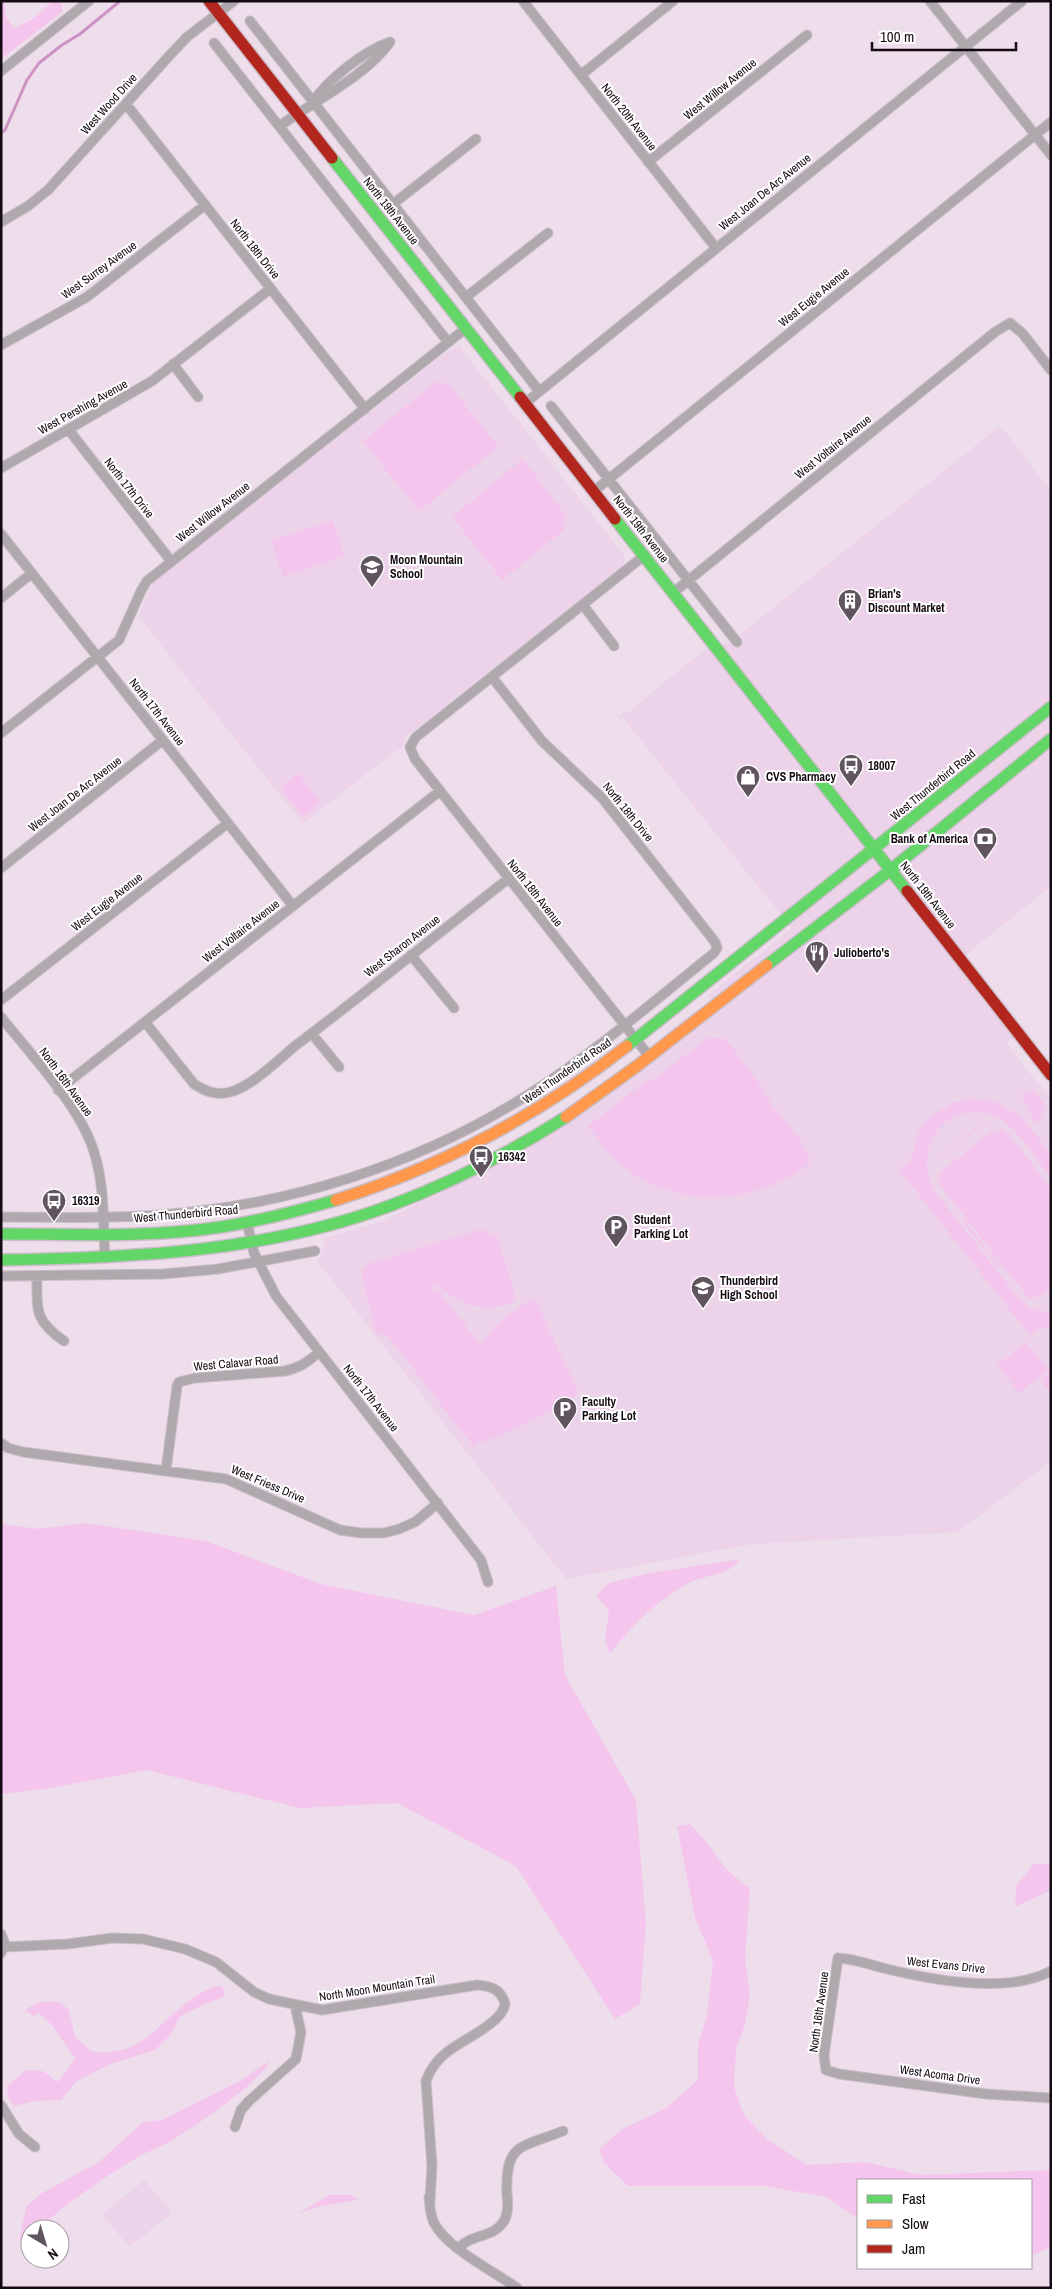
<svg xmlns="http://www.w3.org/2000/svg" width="1052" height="2289" viewBox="0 0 1052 2289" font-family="'Archivo Narrow',sans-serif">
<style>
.built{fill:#edd3e9}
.green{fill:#f4c6ed}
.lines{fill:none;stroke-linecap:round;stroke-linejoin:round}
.stream{stroke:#cc92c4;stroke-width:3}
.street-casing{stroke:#c9bdc7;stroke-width:11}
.fast-casing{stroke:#c9bdc7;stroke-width:14}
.slow-casing{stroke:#c9bdc7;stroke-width:14}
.jam-casing{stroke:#c9bdc7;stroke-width:14}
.street{stroke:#afa9ae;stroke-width:9}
.fast{stroke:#63d668;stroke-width:11}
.slow{stroke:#ff974d;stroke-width:11}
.jam{stroke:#b3261e;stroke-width:11}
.labels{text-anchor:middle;stroke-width:4;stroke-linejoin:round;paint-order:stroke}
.street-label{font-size:12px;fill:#140a12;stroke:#fff}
.poi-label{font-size:12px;font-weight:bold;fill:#140a12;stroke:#fff;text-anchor:start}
</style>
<rect width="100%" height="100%" fill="#eeddeb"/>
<!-- built -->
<path class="built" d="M 459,346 L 623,554 L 625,560 L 623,566 L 406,737 L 403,748 L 393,753 L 303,824 L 138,616 L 153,583 L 164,572 L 447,352 Z
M 997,428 L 1003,429 L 1051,491 L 1051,886 L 961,959 L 1019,1034 L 1006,1043 L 1051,1100 L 1051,1461 L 958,1532 L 752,1544 L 566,1579 L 317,1261 L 325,1246 L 323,1239 L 383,1221 L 498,1165 L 580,1116 L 719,1011 L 707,996 L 792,928 L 640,739 L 623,718 L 620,720 L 618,717 L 624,712 L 626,714 L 702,652 L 717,648 L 741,634 Z
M 145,2180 L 172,2213 L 129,2247 L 102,2214 Z"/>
<!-- green -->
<path class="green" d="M 1,1 L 4,1 L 6,17 L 14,28 L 31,20 L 53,1 L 59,1 L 62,5 L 62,12 L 1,59 Z
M 435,382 L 449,384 L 498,447 L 419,511 L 363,441 Z
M 523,459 L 566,516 L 563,531 L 502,580 L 452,517 Z
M 333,520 L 345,556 L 283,577 L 271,541 Z
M 298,773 L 321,803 L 303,817 L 280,787 Z
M 709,1037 L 726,1039 L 763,1089 L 767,1098 L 798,1137 L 811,1162 C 755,1208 669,1211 615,1159 C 605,1149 597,1137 588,1126 L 646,1081 L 653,1080 Z
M 1033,1090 L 1045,1105 L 1039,1122 L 1035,1123 L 1022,1095 Z
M 970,1099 L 997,1102 L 1020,1116 L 1051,1154 L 1051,1178 C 1036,1159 1020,1129 998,1118 C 949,1094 908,1149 936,1193 L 1016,1295 L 1029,1307 L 1051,1314 L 1051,1328 L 1041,1327 L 1030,1335 L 899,1170 L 911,1160 L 918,1133 L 929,1118 L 952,1103 Z
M 986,1120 L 987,1121 L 939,1159 L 938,1158 Z
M 1003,1128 L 1051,1188 L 1051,1288 L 1038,1298 L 1036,1295 L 1030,1300 L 936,1180 L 941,1176 L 939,1173 L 993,1130 L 996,1133 Z
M 963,1219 L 1001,1268 L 1000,1269 L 962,1221 Z
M 482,1229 L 498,1237 L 516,1300 C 488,1315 457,1305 436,1283 L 434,1292 L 438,1290 L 481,1345 C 495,1323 512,1310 535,1299 L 578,1391 L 572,1401 L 483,1443 L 481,1440 L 473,1446 L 388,1336 L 376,1334 L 361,1274 L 368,1264 Z
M 1026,1342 L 1048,1370 L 1019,1393 L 997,1365 Z
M 1051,1371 L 1051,1393 L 1040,1380 Z
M 85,1523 L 206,1541 L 321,1584 L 474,1615 L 556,1586 L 565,1675 L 636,1800 L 646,1924 L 640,2004 L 615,2019 L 516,1866 L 397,1803 L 300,1808 L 146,1770 L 51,1788 L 1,1794 L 1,1524 L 39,1529 Z
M 740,1559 C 732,1575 703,1575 689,1583 C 654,1603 634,1623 610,1654 L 605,1639 L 609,1611 L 596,1595 L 609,1583 L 650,1573 Z
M 690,1824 L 707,1843 L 727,1870 L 750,1889 L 745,1960 L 750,1995 L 745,2025 L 736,2049 L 734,2087 L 744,2115 L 767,2139 L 807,2165 L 865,2162 L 921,2175 L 1051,2170 L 1051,2247 L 1031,2256 L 1031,2180 L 858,2180 L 858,2219 L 827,2197 L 765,2186 L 628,2186 L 604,2163 L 599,2149 L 621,2130 L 666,2108 L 698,2080 L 698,2044 L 707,2015 L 713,1961 L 695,1917 L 677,1826 Z
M 1051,1860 L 1051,1890 L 1015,1907 L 1016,1886 L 1034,1864 L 1048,1864 Z
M 221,1985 L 224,1990 L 224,1997 L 202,2005 L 180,2017 L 170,2035 L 155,2050 L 108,2065 L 77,2081 L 61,2100 L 35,2101 L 14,2106 L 8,2097 L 7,2086 L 26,2070 L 43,2071 L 58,2082 L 75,2058 L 50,2023 L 39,2013 L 34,2016 L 25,2011 C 35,2001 47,2001 60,2002 L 69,2010 L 75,2037 L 91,2051 C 153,2062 170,1996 221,1985 Z
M 269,2061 C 265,2079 189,2131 169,2142 C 159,2148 148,2151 138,2157 C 103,2178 68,2202 38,2229 L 30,2229 L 30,2237 L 19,2241 L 26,2207 L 42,2193 L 99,2162 L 143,2122 L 162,2120 L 238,2082 Z
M 329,2195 L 351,2195 L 358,2200 L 317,2207 L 297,2214 Z"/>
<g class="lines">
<!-- stream -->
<path class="stream" d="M 1,133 L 5,130 L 27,80 L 39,63 L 62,45 L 80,34 L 120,1"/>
<defs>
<path id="street" d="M 523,1 L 716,248
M 930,1 L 1051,155
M 250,21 L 539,391
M 214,43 L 448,342
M 1,71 L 89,1
M 581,75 L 673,1
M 313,102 C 328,79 364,51 390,42
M 126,104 L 365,409
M 280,126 C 315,100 364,78 390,42
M 648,162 L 807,35
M 393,204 L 476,139
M 1,222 L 28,206 L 48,190 L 170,55 L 187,37 L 234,1
M 466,297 L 548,233
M 1,345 L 87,297 L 205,205
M 173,364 L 198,397
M 524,404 L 1022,1
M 551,406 L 737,642
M 68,429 L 171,561
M 1,468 L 152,381 L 270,289
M 594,491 L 1051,122
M 1,534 L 293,906
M 645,555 L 416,737 L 410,747 L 415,759 L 649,1056
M 674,592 L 995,332 L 1010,323 L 1023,334 L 1051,370
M 1,598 L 32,573
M 583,605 L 614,646
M 1,733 L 119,640 L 141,591 L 147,581 L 465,329
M 1,868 L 163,740
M 411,955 L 454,1008
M 1,1000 L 228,823
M 1,1017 C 31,1055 80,1106 94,1152 C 105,1186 103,1223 105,1258
M 145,1022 L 194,1084 C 205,1091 216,1096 230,1092 C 251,1087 278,1060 295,1046 C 367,992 437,934 508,879
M 312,1034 L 339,1067
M 58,1090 L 440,791
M 1,1217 C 54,1217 106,1219 159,1215 C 287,1206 417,1165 526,1096 C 593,1054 653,1002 714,953 L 717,948 L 715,942 L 603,799 L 542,741 L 492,677
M 247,1222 L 254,1253 L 276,1296 L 481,1560 L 488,1582
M 1,1276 L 163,1274 L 218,1269 L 315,1251
M 37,1276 C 37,1310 34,1320 64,1341
M 1,1443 L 8,1448 L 23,1452 L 226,1479 L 340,1530 L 361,1533 L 384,1533 L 399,1529 L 415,1522 L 438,1503
M 166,1470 L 177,1386 L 179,1382 L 195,1378 L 285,1371 C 299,1368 308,1362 319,1352
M 1,1934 L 5,1944 L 1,1953
M 5,1947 L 68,1944 L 112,1938 L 143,1939 L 185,1949 L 216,1962 L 254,1992 L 269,1999 L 322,2010 L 477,1985 C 491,1986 501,1989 505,2004 C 502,2024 461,2040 446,2053 C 437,2060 430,2070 426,2081 L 432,2166 L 430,2201
M 1051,1971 C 1008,1994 932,1980 887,1969 C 870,1965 856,1959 838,1958 L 824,2055 L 826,2070 L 839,2074 L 986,2094 L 1051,2098
M 1,2105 L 19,2134 L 35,2147
M 235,2127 L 241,2110 L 249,2101 L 296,2059 L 301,2032 L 295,2006
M 429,2197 C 430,2206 430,2215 434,2223 C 448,2249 492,2270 517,2288
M 459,2248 C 471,2233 493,2239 504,2221 C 508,2214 508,2202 507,2194 C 505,2143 520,2148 563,2131"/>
<path id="fast" d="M 332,158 L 520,397
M 615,519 L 907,891
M 767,965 L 888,872 L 1051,739
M 627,1046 L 1051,707
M 1,1234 C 74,1234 149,1238 221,1227 C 260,1221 298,1211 336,1200
M 1,1260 C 132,1258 267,1252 392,1205 C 453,1182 511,1152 566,1117"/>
<path id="slow" d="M 566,1117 L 637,1066 L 767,965
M 336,1200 C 443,1166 539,1115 627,1046"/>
<path id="jam" d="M 209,1 L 332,158
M 520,397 L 615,519
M 907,891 L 1051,1075"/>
</defs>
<!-- street casing -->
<use href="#street" class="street-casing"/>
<!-- fast casing -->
<use href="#fast" class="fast-casing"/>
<!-- slow casing -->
<use href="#slow" class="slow-casing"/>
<!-- jam casing -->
<use href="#jam" class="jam-casing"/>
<!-- street -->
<use href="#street" class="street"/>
<!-- fast -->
<use href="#fast" class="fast"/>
<!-- slow -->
<use href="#slow" class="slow"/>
<!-- jam -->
<use href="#jam" class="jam"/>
</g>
<!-- icons -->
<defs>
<symbol id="school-pin" viewBox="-11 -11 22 30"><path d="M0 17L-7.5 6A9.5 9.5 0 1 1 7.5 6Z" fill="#60545e" stroke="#fff"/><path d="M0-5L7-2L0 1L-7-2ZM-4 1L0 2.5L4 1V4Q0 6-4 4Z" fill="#fff"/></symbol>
<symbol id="building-pin" viewBox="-11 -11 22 30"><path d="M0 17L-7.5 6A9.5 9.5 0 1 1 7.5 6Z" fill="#60545e" stroke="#fff"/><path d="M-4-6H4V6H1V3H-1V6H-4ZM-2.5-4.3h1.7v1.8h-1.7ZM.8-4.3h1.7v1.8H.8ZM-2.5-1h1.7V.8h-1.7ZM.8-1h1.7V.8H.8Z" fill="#fff"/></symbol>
<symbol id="bus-pin" viewBox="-11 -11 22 30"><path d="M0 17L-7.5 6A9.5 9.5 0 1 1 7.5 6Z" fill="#60545e" stroke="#fff"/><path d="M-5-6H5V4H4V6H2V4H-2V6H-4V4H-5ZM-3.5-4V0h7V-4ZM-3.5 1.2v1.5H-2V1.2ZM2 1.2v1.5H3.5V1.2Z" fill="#fff"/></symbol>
<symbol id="shop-pin" viewBox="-11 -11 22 30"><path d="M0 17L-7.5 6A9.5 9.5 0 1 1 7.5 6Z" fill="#60545e" stroke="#fff"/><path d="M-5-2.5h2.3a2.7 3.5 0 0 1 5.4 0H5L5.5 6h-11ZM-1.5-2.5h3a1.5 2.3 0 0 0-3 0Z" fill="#fff"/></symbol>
<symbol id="bank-pin" viewBox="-11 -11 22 30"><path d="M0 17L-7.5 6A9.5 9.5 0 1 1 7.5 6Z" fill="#60545e" stroke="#fff"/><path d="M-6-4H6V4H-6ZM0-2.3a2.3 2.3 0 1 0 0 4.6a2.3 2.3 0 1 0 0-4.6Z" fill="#fff"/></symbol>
<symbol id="restaurant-pin" viewBox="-11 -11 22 30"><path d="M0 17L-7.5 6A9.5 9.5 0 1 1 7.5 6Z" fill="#60545e" stroke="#fff"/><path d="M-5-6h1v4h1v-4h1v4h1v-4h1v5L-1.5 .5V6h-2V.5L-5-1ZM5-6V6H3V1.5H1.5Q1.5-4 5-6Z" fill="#fff"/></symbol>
<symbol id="parking-pin" viewBox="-11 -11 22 30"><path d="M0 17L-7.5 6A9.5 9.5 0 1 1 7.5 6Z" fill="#60545e" stroke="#fff"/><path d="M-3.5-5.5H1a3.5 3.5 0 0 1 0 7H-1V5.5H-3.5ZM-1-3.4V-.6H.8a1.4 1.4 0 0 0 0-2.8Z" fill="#fff"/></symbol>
</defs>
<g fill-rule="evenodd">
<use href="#school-pin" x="358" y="553" width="28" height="38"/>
<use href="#building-pin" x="836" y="587" width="28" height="38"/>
<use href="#bus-pin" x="837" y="752" width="28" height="38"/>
<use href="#shop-pin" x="734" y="763" width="28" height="38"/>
<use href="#bank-pin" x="971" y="825" width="28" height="38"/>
<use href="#restaurant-pin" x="803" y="939" width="28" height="38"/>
<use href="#bus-pin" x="467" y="1143" width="28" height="38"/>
<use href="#bus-pin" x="40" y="1187" width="28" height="38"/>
<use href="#parking-pin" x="602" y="1213" width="28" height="38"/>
<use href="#school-pin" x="689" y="1274" width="28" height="38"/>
<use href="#parking-pin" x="551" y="1395" width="28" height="38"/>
</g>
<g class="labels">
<!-- street labels -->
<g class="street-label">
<text transform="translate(720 89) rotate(-39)" y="4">West Willow Avenue</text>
<text transform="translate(109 104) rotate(-48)" y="4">West Wood Drive</text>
<text transform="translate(629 117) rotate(52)" y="4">North 20th Avenue</text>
<text transform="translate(765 192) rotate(-39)" y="4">West Joan De Arc Avenue</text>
<text transform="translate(391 211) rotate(52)" y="4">North 19th Avenue</text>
<text transform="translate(255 249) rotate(52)" y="4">North 18th Drive</text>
<text transform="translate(99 270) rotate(-36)" y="4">West Surrey Avenue</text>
<text transform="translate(814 297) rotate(-39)" y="4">West Eugie Avenue</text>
<text transform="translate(83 407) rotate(-29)" y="4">West Pershing Avenue</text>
<text transform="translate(833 447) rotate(-39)" y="4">West Voltaire Avenue</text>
<text transform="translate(129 488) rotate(52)" y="4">North 17th Drive</text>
<text transform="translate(213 512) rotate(-38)" y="4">West Willow Avenue</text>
<text transform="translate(641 529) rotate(52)" y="4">North 19th Avenue</text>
<text transform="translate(157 712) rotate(52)" y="4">North 17th Avenue</text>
<text transform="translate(933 785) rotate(-39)" y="4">West Thunderbird Road</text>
<text transform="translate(75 794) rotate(-38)" y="4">West Joan De Arc Avenue</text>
<text transform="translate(628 812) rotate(51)" y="4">North 18th Drive</text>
<text transform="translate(535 893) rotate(52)" y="4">North 18th Avenue</text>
<text transform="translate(928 895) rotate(52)" y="4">North 19th Avenue</text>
<text transform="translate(107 902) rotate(-38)" y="4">West Eugie Avenue</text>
<text transform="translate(241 931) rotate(-38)" y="4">West Voltaire Avenue</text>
<text transform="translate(402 946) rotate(-38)" y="4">West Sharon Avenue</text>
<text transform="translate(567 1071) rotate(-35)" y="4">West Thunderbird Road</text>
<text transform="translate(66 1082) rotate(54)" y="4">North 16th Avenue</text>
<text transform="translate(186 1214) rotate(-5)" y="4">West Thunderbird Road</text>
<text transform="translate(236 1363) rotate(-5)" y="4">West Calavar Road</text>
<text transform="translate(371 1398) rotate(52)" y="4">North 17th Avenue</text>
<text transform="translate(268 1484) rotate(23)" y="4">West Friess Drive</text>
<text transform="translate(946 1965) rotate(6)" y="4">West Evans Drive</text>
<text transform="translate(377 1988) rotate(-9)" y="4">North Moon Mountain Trail</text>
<text transform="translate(819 2012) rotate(-82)" y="4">North 16th Avenue</text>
<text transform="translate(940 2075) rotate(8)" y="4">West Acoma Drive</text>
</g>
<!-- poi labels -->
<g class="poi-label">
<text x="390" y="564">Moon Mountain<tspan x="390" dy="14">School</tspan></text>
<text x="868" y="598">Brian's<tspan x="868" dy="14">Discount Market</tspan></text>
<text x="868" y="770">18007</text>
<text x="766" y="781">CVS Pharmacy</text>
<text x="968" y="843" text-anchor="end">Bank of America</text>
<text x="834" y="957">Julioberto's</text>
<text x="498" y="1161">16342</text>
<text x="72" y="1205">16319</text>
<text x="634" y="1224">Student<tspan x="634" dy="14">Parking Lot</tspan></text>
<text x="720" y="1285">Thunderbird<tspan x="720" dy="14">High School</tspan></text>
<text x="582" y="1406">Faculty<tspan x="582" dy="14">Parking Lot</tspan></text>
</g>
</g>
<!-- border -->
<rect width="1052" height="2289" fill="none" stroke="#140a12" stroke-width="5"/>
<!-- legend -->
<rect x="857" y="2179" width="175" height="90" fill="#ffffff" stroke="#a19da0"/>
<rect x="867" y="2195" width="25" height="8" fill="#63d668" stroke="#a19da0"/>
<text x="902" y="2204" font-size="15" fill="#140a12">Fast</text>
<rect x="867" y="2220" width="25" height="8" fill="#ff974d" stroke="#a19da0"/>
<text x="902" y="2229" font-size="15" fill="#140a12">Slow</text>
<rect x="867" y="2245" width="25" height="8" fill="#b3261e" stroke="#a19da0"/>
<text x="902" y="2254" font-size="15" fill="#140a12">Jam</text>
<!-- north arrow -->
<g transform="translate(45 2244) rotate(142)"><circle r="24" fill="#ffffff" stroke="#a19da0"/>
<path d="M0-4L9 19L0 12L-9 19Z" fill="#60545e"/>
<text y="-8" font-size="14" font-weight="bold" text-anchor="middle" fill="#140a12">N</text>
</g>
<!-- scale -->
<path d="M872 42v8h144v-8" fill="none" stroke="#140a12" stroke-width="2.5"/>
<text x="880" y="42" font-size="15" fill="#140a12" stroke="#ffffff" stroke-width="4" paint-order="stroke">100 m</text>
</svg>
